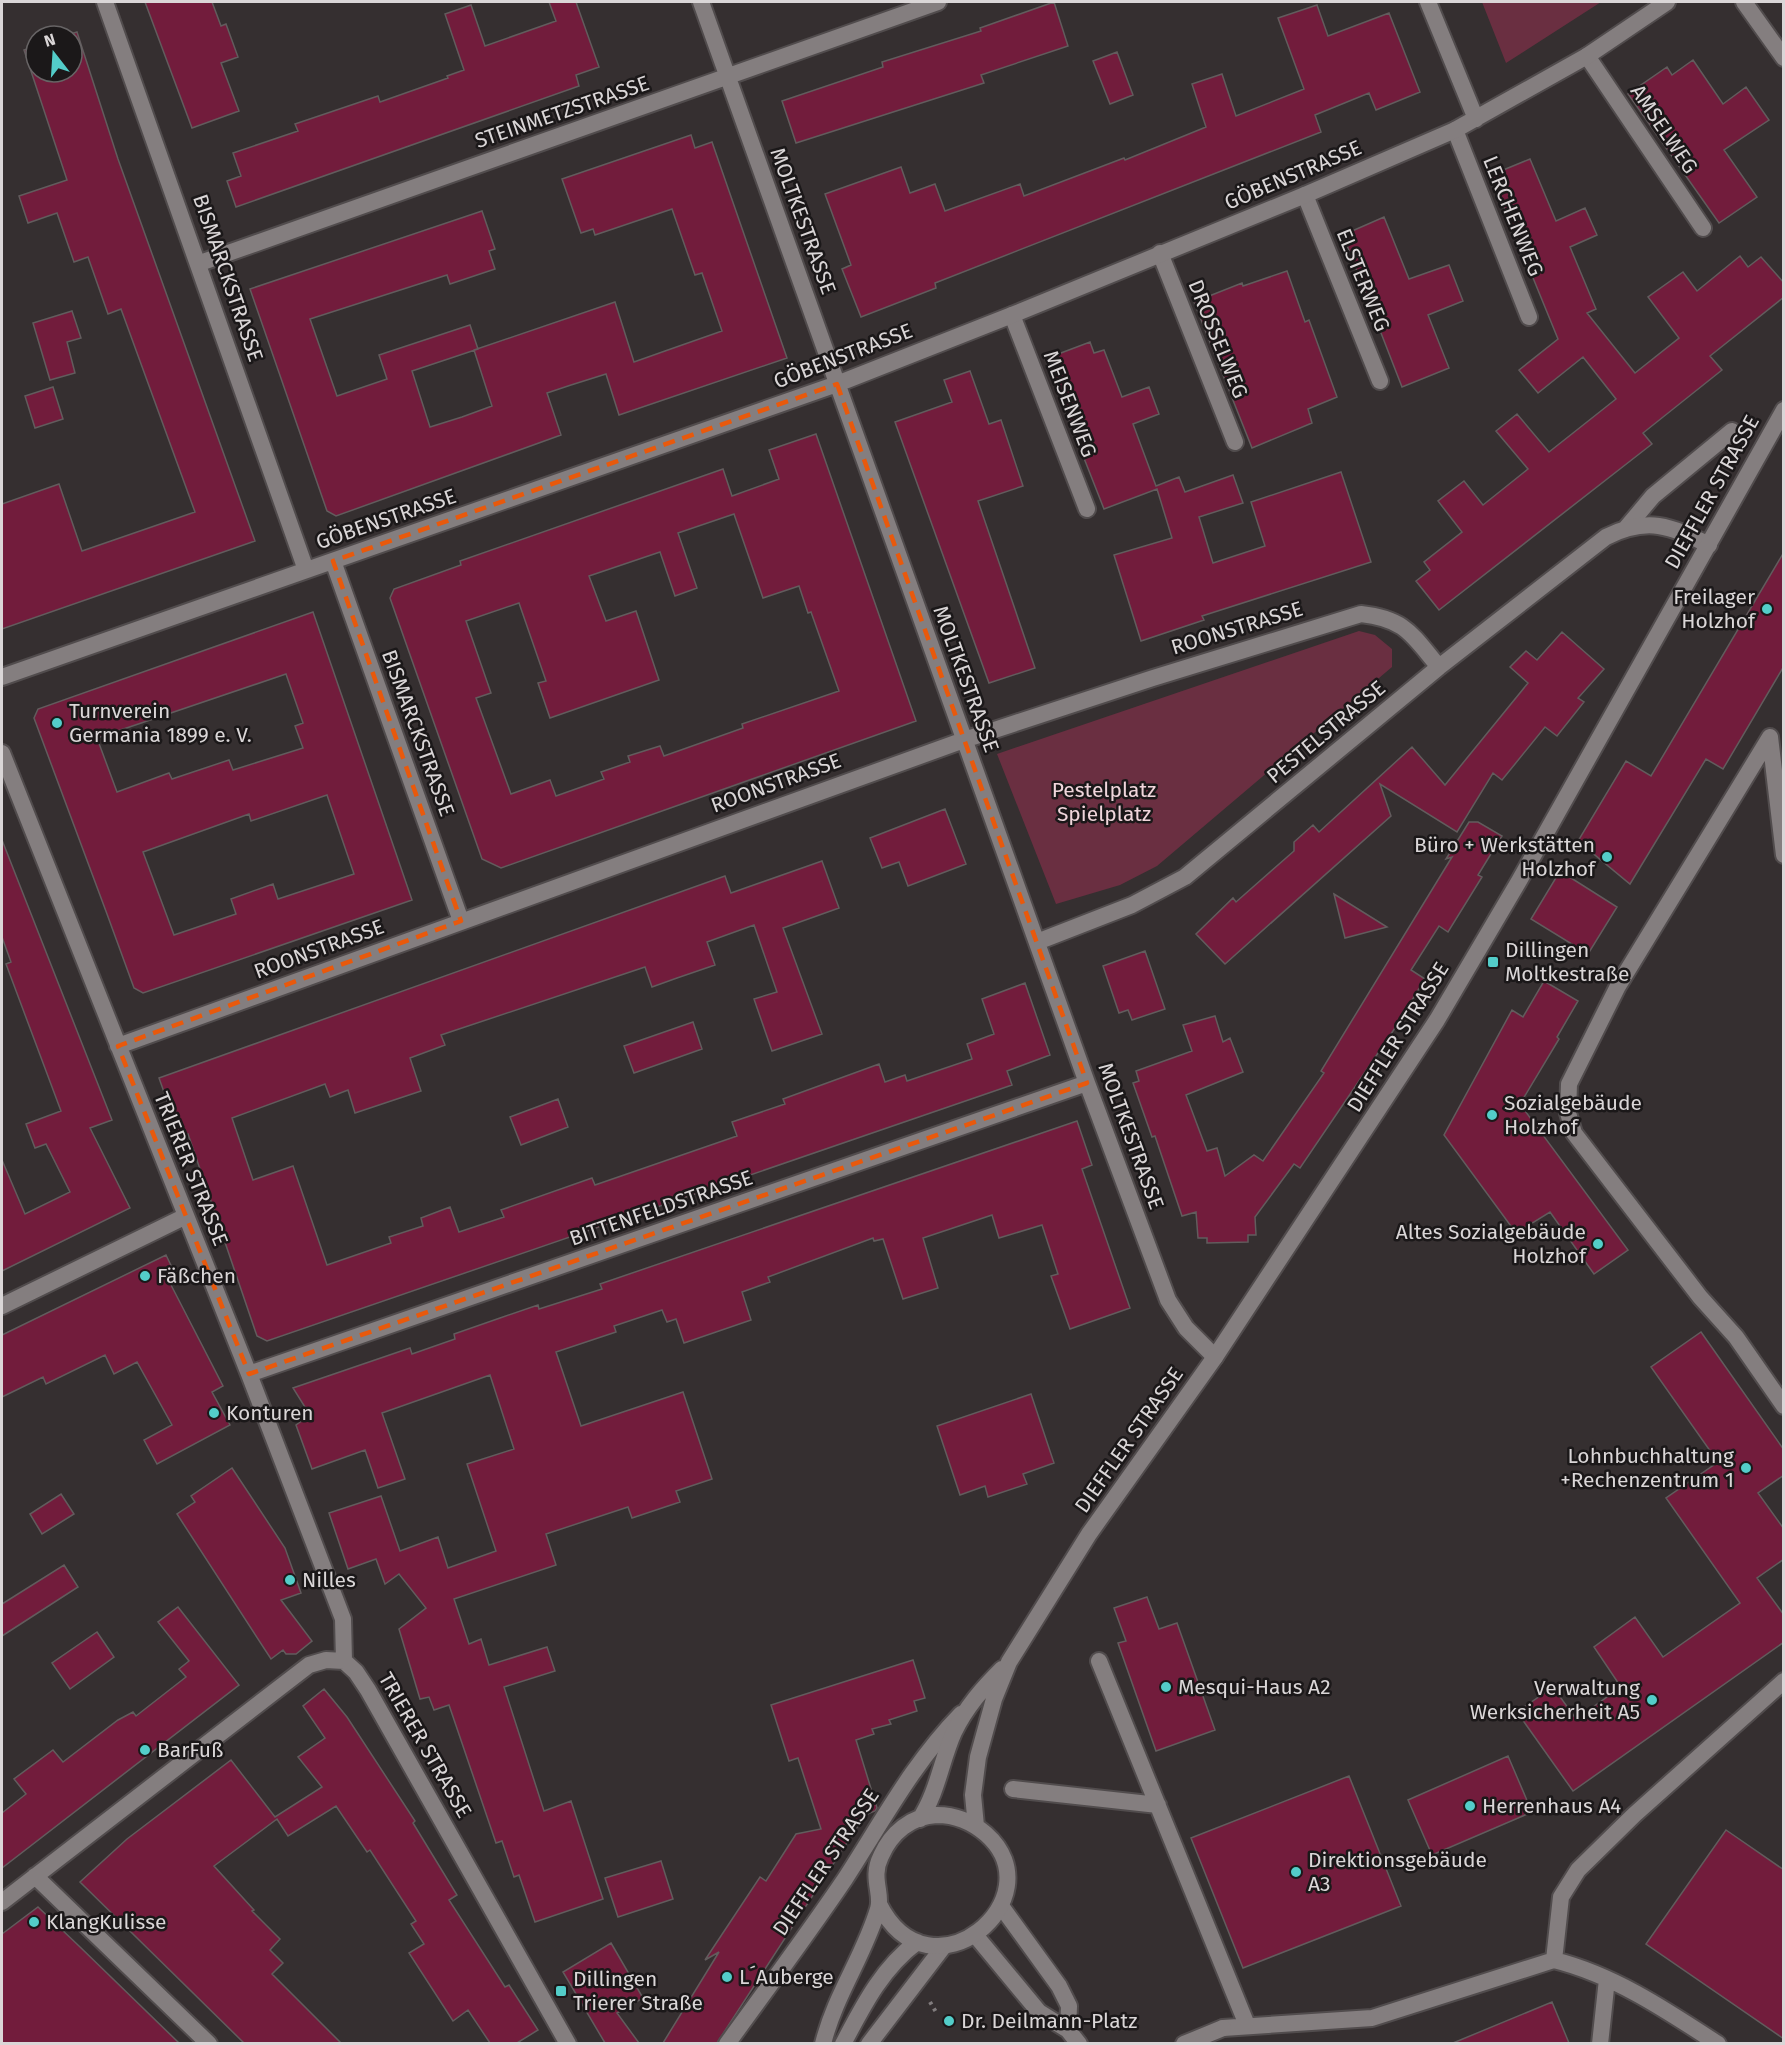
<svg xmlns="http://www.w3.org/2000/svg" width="1785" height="2045" viewBox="0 0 1785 2045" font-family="'Fira Sans',sans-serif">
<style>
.green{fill:#6a2f41}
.building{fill:#721c3c;stroke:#625c5d;stroke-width:1.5;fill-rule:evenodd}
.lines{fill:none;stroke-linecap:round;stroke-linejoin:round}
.service-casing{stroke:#514c4d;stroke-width:20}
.minor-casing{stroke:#514c4d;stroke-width:20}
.secondary-casing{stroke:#514c4d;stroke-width:20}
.path{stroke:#817c7d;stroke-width:4;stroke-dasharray:3 4.5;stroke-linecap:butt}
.service{stroke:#847e7f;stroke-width:16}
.minor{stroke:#847e7f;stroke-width:16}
.secondary{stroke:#847e7f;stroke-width:16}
.marked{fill:none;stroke:#e8590c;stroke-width:4.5;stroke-dasharray:12 8;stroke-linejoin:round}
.poi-dot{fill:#53cdc9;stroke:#1b1819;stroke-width:2}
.labels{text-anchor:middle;stroke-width:5;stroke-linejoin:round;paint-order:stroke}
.street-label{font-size:21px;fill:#dad6d7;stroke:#1b1819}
.poi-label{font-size:21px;fill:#dad6d7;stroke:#1b1819;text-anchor:start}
.park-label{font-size:21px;fill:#f0d5db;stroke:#1b1819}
</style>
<rect width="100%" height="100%" fill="#352f30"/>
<!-- green -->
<path class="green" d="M 1482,2 L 1601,2 L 1506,63 Z
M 1359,631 L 1375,635 L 1392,649 L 1392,667 L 1157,866 L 1120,885 L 1056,904 L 997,754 Z"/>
<!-- building -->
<path class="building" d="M 145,2 L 212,2 L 221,26 L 226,24 L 238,57 L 221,63 L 239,111 L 192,128 Z
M 549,2 L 576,2 L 599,67 L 576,75 L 579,86 L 236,207 L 227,181 L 241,176 L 233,153 L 298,131 L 295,124 L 378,96 L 380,102 L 448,78 L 447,76 L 464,70 L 445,14 L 471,5 L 485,46 L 556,21 Z
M 1054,2 L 1068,46 L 981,75 L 984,83 L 796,143 L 782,101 L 883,67 L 882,62 L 981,31 L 980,28 Z
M 1317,5 L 1328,36 L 1389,13 L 1420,92 L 1376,110 L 1369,93 L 1315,115 L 1321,132 L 935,283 L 936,288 L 861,317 L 842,269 L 851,265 L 825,194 L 901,167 L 910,193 L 935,184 L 945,211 L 1020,184 L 1024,196 L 1124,158 L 1125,160 L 1206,127 L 1192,84 L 1222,74 L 1236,116 L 1304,89 L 1278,18 Z
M 77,32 L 118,159 L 255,541 L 2,629 L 2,504 L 59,484 L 82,551 L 195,512 L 121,309 L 108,314 L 88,257 L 74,262 L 57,213 L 28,223 L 19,196 L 67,180 L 24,50 L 36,46 L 36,72 L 72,72 L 72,36 L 64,36 Z
M 1117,52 L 1133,95 L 1110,104 L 1093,61 Z
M 1693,60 L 1723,104 L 1746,87 L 1769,120 L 1724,150 L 1757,197 L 1719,223 L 1628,94 L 1667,67 L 1672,75 Z
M 691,135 L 695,148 L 712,142 L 787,358 L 619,415 L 606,374 L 571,385 L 547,393 L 561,435 L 336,516 L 327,511 L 250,289 L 482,211 L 495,249 L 489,251 L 495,269 L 450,284 L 447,275 L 310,319 L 337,396 L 387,379 L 379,355 L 470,325 L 478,349 L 412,371 L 430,427 L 462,417 L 492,406 L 474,350 L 615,302 L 634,362 L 665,351 L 722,331 L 702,273 L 695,275 L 672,209 L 595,235 L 593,229 L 581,233 L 562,179 Z
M 1530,159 L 1556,221 L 1585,208 L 1597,235 L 1570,247 L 1596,309 L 1587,313 L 1635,373 L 1679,338 L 1648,297 L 1683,272 L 1697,291 L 1740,256 L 1748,267 L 1761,257 L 1784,283 L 1784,297 L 1710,356 L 1722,370 L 1643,433 L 1652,444 L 1439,610 L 1416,581 L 1430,570 L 1424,562 L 1462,532 L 1438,501 L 1464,481 L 1483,505 L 1528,469 L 1496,431 L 1517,414 L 1549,452 L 1616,399 L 1583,357 L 1538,393 L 1519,370 L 1558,339 L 1491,175 Z
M 1384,217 L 1409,279 L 1449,265 L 1463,301 L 1428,315 L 1449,368 L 1402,387 L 1343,235 Z
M 1287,271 L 1305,322 L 1309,320 L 1337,397 L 1308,409 L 1312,423 L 1252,448 L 1194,302 L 1242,283 L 1243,286 Z
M 72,311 L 81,338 L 67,342 L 75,373 L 50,380 L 33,323 Z
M 1090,342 L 1094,353 L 1104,350 L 1122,397 L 1149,387 L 1159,414 L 1133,424 L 1156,486 L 1179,477 L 1185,492 L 1233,475 L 1243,503 L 1199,517 L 1213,563 L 1265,546 L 1251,502 L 1341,472 L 1371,562 L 1202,616 L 1204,620 L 1141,641 L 1114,555 L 1172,538 L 1157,489 L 1104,509 L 1045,359 Z
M 970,371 L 989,424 L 1001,420 L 1023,486 L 978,501 L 1035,668 L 989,683 L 895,422 L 952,402 L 944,380 Z
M 53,387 L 63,419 L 35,428 L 25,396 Z
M 816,434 L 916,721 L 501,868 L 482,859 L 390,598 L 394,589 L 461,565 L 460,561 L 723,469 L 732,496 L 779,479 L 769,450 ZM 734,514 L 763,598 L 799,586 L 808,613 L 811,612 L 839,691 L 742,724 L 743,728 L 664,756 L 660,746 L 628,756 L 630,762 L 601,772 L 604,779 L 556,796 L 550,780 L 511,794 L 476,698 L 491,693 L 466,621 L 519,603 L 546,681 L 538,683 L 550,718 L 659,680 L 636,611 L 606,621 L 589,576 L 660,552 L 675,596 L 697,588 L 678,533 Z
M 1784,552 L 1784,666 L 1723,769 L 1706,759 L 1630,884 L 1578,841 L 1626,761 L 1651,776 Z
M 313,612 L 412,900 L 143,993 L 134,988 L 107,914 L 34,718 L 38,709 ZM 286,674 L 303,723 L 295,726 L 303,748 L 233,770 L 229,760 L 172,779 L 169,773 L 117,792 L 97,738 ZM 327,795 L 354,874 L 278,899 L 273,884 L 231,899 L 236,914 L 174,935 L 143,852 L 249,814 L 251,821 Z
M 1562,632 L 1604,669 L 1578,698 L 1584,702 L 1557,736 L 1545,727 L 1502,780 L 1493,773 L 1457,832 L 1380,784 L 1391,816 L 1225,964 L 1196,934 L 1233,898 L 1236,902 L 1294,851 L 1294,842 L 1313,825 L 1319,832 L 1412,747 L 1445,785 L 1528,683 L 1510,667 L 1526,651 L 1537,660 Z
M 945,809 L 966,864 L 908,886 L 899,862 L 882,868 L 870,838 Z
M 1469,822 L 1478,822 L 1502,836 L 1478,875 L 1482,877 L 1448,932 L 1439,926 L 1411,970 L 1425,979 L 1395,1028 L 1300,1168 L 1294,1164 L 1255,1217 L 1256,1235 L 1248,1235 L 1248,1242 L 1207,1243 L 1207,1238 L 1198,1238 L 1196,1212 L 1182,1216 L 1155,1136 L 1152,1137 L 1133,1083 L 1139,1081 L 1136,1071 L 1192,1051 L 1183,1025 L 1215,1016 L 1223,1042 L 1230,1038 L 1243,1072 L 1186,1095 L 1207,1151 L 1217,1148 L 1225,1176 L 1254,1155 L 1263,1161 L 1324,1073 L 1321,1071 L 1452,857 L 1446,859 Z
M 2,840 L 112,1120 L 90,1128 L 130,1208 L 2,1271 L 2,1160 L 25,1214 L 70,1192 L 46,1144 L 35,1148 L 26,1124 L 61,1111 L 6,964 L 11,962 L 2,937 Z
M 822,861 L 839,908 L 783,928 L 822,1034 L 772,1051 L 754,999 L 777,992 L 754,925 L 707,942 L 715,965 L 677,978 L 652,987 L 645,967 L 441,1035 L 445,1045 L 410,1058 L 421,1091 L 355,1113 L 348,1090 L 330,1097 L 325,1084 L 232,1118 L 253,1180 L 293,1166 L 327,1265 L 391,1243 L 389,1237 L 423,1226 L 421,1218 L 450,1207 L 459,1232 L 504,1217 L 501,1210 L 592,1178 L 595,1185 L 737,1136 L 732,1122 L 785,1104 L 783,1099 L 879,1064 L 885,1082 L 905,1075 L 907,1081 L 972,1059 L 967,1044 L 994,1034 L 982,999 L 1025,983 L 1050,1055 L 1007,1071 L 1012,1085 L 267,1341 L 257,1336 L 188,1134 L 180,1137 L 159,1078 L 725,876 L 731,893 Z
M 1560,871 L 1617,907 L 1588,954 L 1531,919 Z
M 1334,894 L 1387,927 L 1345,938 Z
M 1145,951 L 1165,1009 L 1132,1020 L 1128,1010 L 1119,1013 L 1103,966 Z
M 1544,981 L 1578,1001 L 1557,1037 L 1559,1039 L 1520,1104 L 1628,1250 L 1594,1274 L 1550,1212 L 1516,1233 L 1444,1135 L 1512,1010 L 1523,1017 Z
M 693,1022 L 702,1049 L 634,1073 L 624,1046 Z
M 558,1099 L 568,1127 L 521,1145 L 510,1117 Z
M 1077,1121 L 1092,1165 L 1082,1169 L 1130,1308 L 1070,1329 L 1051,1276 L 1058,1274 L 1042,1225 L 999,1238 L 992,1215 L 923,1238 L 938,1288 L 903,1299 L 883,1239 L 874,1241 L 873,1238 L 768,1277 L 770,1282 L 742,1292 L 751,1320 L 684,1343 L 676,1319 L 667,1322 L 662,1310 L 614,1326 L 616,1332 L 556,1352 L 581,1426 L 683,1392 L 712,1479 L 676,1491 L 680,1502 L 632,1518 L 628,1507 L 546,1534 L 556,1565 L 454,1599 L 469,1644 L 481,1639 L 489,1665 L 547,1647 L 555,1671 L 504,1687 L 544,1811 L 571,1801 L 603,1899 L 535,1922 L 519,1875 L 514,1877 L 502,1841 L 496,1843 L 449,1705 L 434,1710 L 429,1697 L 420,1699 L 399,1629 L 426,1608 L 399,1574 L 385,1584 L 376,1559 L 348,1569 L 329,1513 L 381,1496 L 400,1551 L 438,1537 L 448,1568 L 496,1551 L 467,1464 L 514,1449 L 490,1375 L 382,1413 L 405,1479 L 378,1488 L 365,1450 L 312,1469 L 296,1425 L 310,1415 L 293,1388 L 410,1348 L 412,1354 L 455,1339 L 454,1334 L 500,1318 L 538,1305 L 539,1309 L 602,1289 L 600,1284 Z
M 166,1255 L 178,1280 L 170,1283 L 223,1386 L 212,1392 L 230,1425 L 157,1464 L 144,1440 L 172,1425 L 137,1362 L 114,1374 L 105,1355 L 46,1384 L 43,1377 L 2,1397 L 2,1335 Z
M 1701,1332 L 1784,1450 L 1784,1475 L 1758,1493 L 1784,1529 L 1784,1559 L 1757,1578 L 1784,1615 L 1784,1642 L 1573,1791 L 1517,1712 L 1553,1687 L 1576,1719 L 1621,1687 L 1594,1647 L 1635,1617 L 1663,1657 L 1740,1603 L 1666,1498 L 1718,1462 L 1651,1367 Z
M 1031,1394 L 1054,1463 L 1023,1474 L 1027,1484 L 988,1497 L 985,1486 L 960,1495 L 937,1426 Z
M 232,1468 L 285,1548 L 301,1593 L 281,1600 L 312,1641 L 296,1654 L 286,1654 L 283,1650 L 271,1659 L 177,1514 L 195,1502 L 191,1496 Z
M 61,1494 L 74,1514 L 42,1534 L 30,1514 Z
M 64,1565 L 78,1587 L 2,1636 L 2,1604 Z
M 1147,1597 L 1159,1629 L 1177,1623 L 1215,1730 L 1156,1751 L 1118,1643 L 1126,1641 L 1114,1608 Z
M 178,1607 L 239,1685 L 2,1868 L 2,1813 L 26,1794 L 14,1779 L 53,1750 L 63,1762 L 118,1720 L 133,1712 L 136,1716 L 186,1677 L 179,1669 L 189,1661 L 158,1622 Z
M 97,1632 L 114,1657 L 70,1689 L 52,1663 Z
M 913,1660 L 925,1698 L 914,1701 L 917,1711 L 889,1720 L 891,1724 L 872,1729 L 874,1734 L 856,1740 L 877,1808 L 875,1811 L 865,1815 L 717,2043 L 663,2043 L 719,1952 L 705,1960 L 760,1877 L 766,1881 L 796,1834 L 821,1829 L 798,1758 L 789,1761 L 771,1705 Z
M 324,1689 L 347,1717 L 415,1821 L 413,1823 L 457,1895 L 449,1900 L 505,1987 L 509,1985 L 538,2030 L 517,2043 L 490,2043 L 468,2010 L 453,2021 L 409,1953 L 424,1944 L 411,1924 L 416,1921 L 370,1850 L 367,1852 L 336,1806 L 288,1836 L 277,1819 L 214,1866 L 254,1910 L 252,1911 L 280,1939 L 270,1950 L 283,1963 L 272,1974 L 341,2043 L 244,2043 L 80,1882 L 127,1839 L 231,1760 L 275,1817 L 322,1787 L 298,1757 L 325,1738 L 303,1706 Z
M 1508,1756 L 1532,1812 L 1432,1855 L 1408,1800 Z
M 1349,1776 L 1401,1906 L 1243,1968 L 1191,1838 Z
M 1726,1830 L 1784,1870 L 1784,2039 L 1646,1944 Z
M 661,1861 L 673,1899 L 618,1917 L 605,1878 Z
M 38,1907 L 79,1946 L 179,2043 L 2,2043 L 2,1934 Z
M 611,1943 L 643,1998 L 617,2013 L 639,2043 L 605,2043 L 563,1972 Z
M 1552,2002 L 1569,2043 L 1453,2043 Z"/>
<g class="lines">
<defs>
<path id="service" d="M 1744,2 L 1784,58
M 1587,56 L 1703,228
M 1455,130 L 1529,317
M 1305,195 L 1380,381
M 1160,253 L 1235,442
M 1012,315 L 1087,509
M 1627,527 L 1653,496 L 1732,431
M 1770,737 L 1618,986 L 1569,1084 L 1568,1113 L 1574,1133 L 1700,1297 L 1736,1337 L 1784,1406
M 1770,737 L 1784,855
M 1099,1661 L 1247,2025
M 1013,1789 L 1158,1805
M 1554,1960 L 1561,1897 L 1578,1870 L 1634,1815 L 1784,1681
M 1223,2028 L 1372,2018 L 1554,1960 C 1614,1975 1666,2010 1718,2044
M 869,2044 L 944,1946
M 1600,2044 L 1607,1979"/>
<path id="minor" d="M 105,2 L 306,570
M 701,2 L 1087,1083 L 1168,1300 L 1186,1328 L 1215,1357
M 1428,2 L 1476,119
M 200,263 L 938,2
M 333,561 L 461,921
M 2,677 L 837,384 L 1012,315 L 1305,195 L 1455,130 L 1587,56 L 1667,2
M 2,753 L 249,1374 L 343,1619 L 344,1661
M 1037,942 L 1132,905 L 1185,877 L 1439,667 L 1606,537 C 1648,516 1670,526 1709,545
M 118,1046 L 964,740 L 1153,678 L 1361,614 C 1406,619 1412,635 1439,667
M 2,1306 L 184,1217
M 249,1374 L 1087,1083
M 344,1661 L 356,1672 L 368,1690 L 568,2044
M 35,1876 L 209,2044
M 2,1902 L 309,1665 L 326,1660 L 344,1661
M 1001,1906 L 1059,1986 L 1069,2006 L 1068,2030
M 976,1936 L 1039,2012 L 1068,2030 L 1079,2044
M 727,2044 C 767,1989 807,1935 845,1879 C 882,1822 913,1763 961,1714
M 1184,2044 L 1223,2028"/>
<path id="secondary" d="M 920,1819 C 938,1791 941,1761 954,1732 C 966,1707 983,1688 1002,1669
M 976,1826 L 973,1795 L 978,1757 L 994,1699 L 1009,1662 L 1089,1534 L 1215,1357 L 1437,1020 L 1519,881 L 1784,410
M 823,2044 C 835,1995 864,1956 878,1909 C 883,1894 870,1878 881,1856 C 891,1833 911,1816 937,1815 C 956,1815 972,1822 986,1834 C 1058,1898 930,2006 879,1904
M 843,2044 C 863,2006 882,1968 917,1942"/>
</defs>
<!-- service casing -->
<use href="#service" class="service-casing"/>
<!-- minor casing -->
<use href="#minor" class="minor-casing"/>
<!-- secondary casing -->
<use href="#secondary" class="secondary-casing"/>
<!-- path -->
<path class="path" d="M 930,2002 L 936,2012"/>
<!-- service -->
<use href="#service" class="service"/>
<!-- minor -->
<use href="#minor" class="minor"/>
<!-- secondary -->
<use href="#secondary" class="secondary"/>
</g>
<!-- marked area -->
<path class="marked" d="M 837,384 L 1087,1083 L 249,1374 L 118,1046 L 461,921 L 333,561 Z"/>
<!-- markers -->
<g class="poi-dot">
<circle cx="1767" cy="609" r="6"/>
<circle cx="57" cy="723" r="6"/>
<circle cx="1607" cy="857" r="6"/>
<rect x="1487" y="956" width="12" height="12" rx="3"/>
<circle cx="1492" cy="1115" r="6"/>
<circle cx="1598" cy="1244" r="6"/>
<circle cx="145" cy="1276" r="6"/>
<circle cx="214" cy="1413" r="6"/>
<circle cx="1746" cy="1468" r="6"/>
<circle cx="290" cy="1580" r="6"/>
<circle cx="1166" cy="1687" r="6"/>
<circle cx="1652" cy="1700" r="6"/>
<circle cx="145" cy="1750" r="6"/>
<circle cx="1470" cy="1806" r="6"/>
<circle cx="1296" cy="1872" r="6"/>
<circle cx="34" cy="1922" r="6"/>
<circle cx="727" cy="1977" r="6"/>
<rect x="555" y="1985" width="12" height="12" rx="3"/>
<circle cx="949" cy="2021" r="6"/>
</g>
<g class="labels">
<!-- street labels -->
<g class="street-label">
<text transform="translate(562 112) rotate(-19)" y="7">STEINMETZSTRASSE</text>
<text transform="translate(1664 129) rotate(56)" y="7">AMSELWEG</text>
<text transform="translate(1293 175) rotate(-23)" y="7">GÖBENSTRASSE</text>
<text transform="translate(1513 216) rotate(68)" y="7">LERCHENWEG</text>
<text transform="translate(803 221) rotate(70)" y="7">MOLTKESTRASSE</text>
<text transform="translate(228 278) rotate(71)" y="7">BISMARCKSTRASSE</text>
<text transform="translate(1363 280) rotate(68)" y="7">ELSTERWEG</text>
<text transform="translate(1218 339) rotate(68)" y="7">DROSSELWEG</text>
<text transform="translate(843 356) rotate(-21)" y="7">GÖBENSTRASSE</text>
<text transform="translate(1070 404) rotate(69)" y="7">MEISENWEG</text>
<text transform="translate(1712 492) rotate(-61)" y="7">DIEFFLER STRASSE</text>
<text transform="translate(386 519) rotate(-19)" y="7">GÖBENSTRASSE</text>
<text transform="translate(1237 628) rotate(-17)" y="7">ROONSTRASSE</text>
<text transform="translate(966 679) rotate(70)" y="7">MOLTKESTRASSE</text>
<text transform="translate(1326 732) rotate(-40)" y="7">PESTELSTRASSE</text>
<text transform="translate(418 733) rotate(70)" y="7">BISMARCKSTRASSE</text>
<text transform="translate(776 783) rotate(-20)" y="7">ROONSTRASSE</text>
<text transform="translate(319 949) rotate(-20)" y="7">ROONSTRASSE</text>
<text transform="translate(1398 1037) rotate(-58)" y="7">DIEFFLER STRASSE</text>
<text transform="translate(1131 1136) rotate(70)" y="7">MOLTKESTRASSE</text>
<text transform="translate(191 1169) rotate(68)" y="7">TRIERER STRASSE</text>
<text transform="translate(661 1208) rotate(-19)" y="7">BITTENFELDSTRASSE</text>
<text transform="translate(1129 1440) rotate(-55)" y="7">DIEFFLER STRASSE</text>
<text transform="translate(425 1745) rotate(60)" y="7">TRIERER STRASSE</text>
<text transform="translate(826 1862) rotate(-56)" y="7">DIEFFLER STRASSE</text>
</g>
<!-- poi labels -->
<g class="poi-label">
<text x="1755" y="604" text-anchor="end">Freilager<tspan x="1755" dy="24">Holzhof</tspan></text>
<text x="69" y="718">Turnverein<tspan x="69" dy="24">Germania 1899 e. V.</tspan></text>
<text x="1595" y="852" text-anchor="end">Büro + Werkstätten<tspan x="1595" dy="24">Holzhof</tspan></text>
<text x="1505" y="957">Dillingen<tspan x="1505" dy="24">Moltkestraße</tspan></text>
<text x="1504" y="1110">Sozialgebäude<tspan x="1504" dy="24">Holzhof</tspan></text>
<text x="1586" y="1239" text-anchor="end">Altes Sozialgebäude<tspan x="1586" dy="24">Holzhof</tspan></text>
<text x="157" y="1283">Fäßchen</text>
<text x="226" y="1420">Konturen</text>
<text x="1734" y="1463" text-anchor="end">Lohnbuchhaltung<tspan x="1734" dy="24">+Rechenzentrum 1</tspan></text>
<text x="302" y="1587">Nilles</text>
<text x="1178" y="1694">Mesqui-Haus A2</text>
<text x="1640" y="1695" text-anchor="end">Verwaltung<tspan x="1640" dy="24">Werksicherheit A5</tspan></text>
<text x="157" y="1757">BarFuß</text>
<text x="1482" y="1813">Herrenhaus A4</text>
<text x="1308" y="1867">Direktionsgebäude<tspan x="1308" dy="24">A3</tspan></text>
<text x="46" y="1929">KlangKulisse</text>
<text x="739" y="1984">L´Auberge</text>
<text x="573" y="1986">Dillingen<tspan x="573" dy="24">Trierer Straße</tspan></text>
<text x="961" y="2028">Dr. Deilmann-Platz</text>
</g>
<!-- park labels -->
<g class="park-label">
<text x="1104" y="797">Pestelplatz<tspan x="1104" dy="24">Spielplatz</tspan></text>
</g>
</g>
<!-- border -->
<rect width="1785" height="2045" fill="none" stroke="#dad6d7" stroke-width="6"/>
<!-- north arrow -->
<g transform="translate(54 54) rotate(343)"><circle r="28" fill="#1b1819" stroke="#676465" stroke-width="1.5"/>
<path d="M0-4.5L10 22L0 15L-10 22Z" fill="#53cdc9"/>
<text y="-9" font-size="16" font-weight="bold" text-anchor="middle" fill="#dad6d7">N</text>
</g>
</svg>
